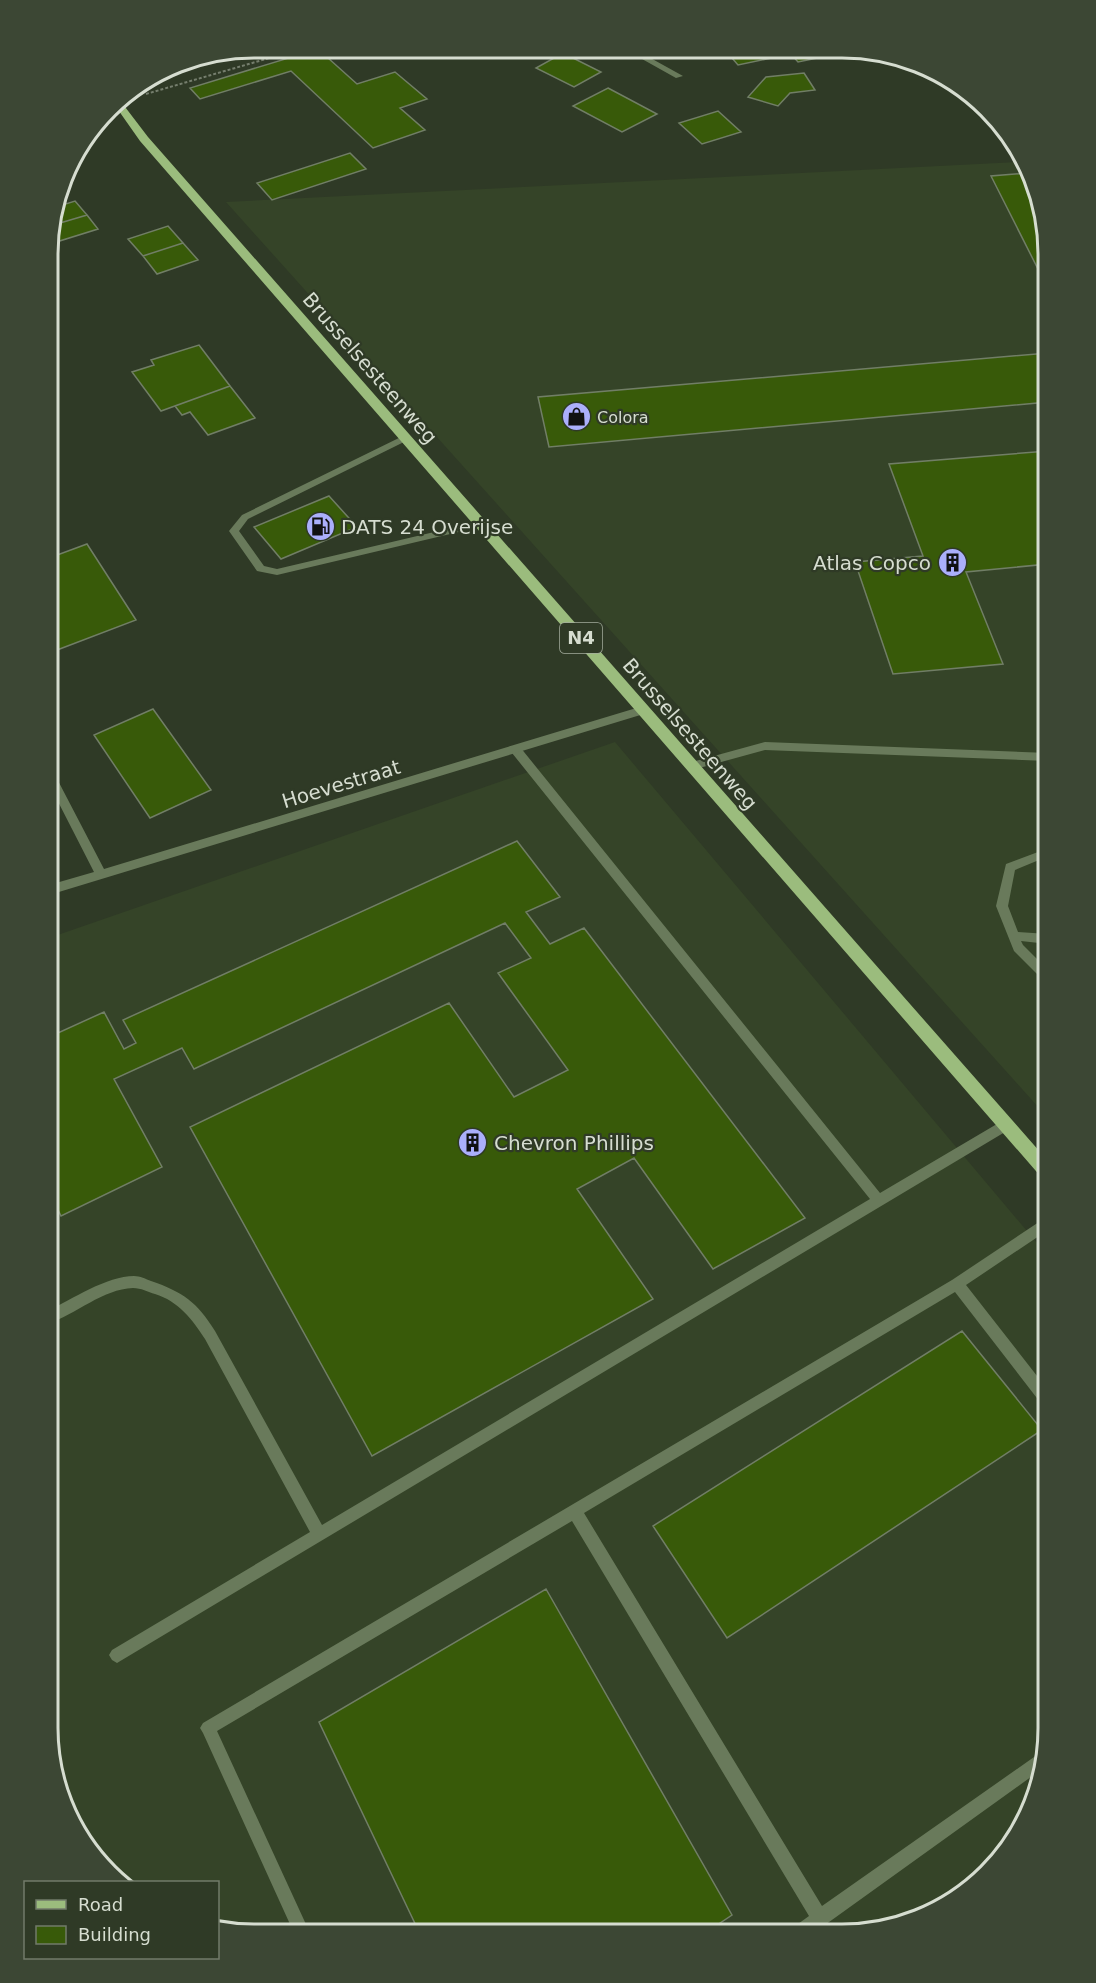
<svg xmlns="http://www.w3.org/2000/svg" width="1096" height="1983" viewBox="0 0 1096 1983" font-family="'DejaVu Sans',sans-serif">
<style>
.built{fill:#354428}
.building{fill:#385a09;stroke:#717e66;stroke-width:1.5}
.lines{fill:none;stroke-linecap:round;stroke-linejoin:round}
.path{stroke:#757e6d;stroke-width:2;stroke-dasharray:3 2;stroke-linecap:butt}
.lane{fill:#697a5b;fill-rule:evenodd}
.street{fill:#697a5b;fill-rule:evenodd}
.primary{fill:#9bbc7d;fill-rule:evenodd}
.labels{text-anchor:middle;stroke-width:4.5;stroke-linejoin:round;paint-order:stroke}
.far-poi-label{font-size:16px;fill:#d6ddd0;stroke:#2f3a26;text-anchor:start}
.shield{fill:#2f3a26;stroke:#a4ac9d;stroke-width:1.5}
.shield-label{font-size:18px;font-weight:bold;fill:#d6ddd0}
.street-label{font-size:20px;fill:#d6ddd0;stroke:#2f3a26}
.poi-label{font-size:20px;fill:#d6ddd0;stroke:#2f3a26;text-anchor:start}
.rim{fill:none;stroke:#d6ddd0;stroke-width:3}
</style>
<rect width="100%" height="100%" fill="#2f3a26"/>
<!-- built -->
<path class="built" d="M 1020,162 L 1037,188 L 1048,254 L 1048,1118 L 226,202 Z
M 615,742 L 1048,1256 L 1048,1743 L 1037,1795 L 1006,1854 L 967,1893 L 908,1924 L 842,1935 L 227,1933 L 218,1929 L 218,1882 L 119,1882 L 90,1854 L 59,1795 L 48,1729 L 49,938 Z"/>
<!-- building -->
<path class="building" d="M 318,49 L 357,84 L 395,72 L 427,99 L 400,108 L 425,130 L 373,148 L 291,71 L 200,99 L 190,88 Z
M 726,51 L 823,52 L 827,56 L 798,62 L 791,54 L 738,65 Z
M 563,53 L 601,72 L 574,87 L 536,68 Z
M 804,73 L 815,90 L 790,93 L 778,106 L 748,97 L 766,77 Z
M 608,88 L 657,114 L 622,132 L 573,106 Z
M 718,111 L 741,132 L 702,144 L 679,123 Z
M 350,153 L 366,169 L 272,200 L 257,183 Z
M 1027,173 L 1037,188 L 1048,254 L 1048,275 L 1041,275 L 991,176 Z
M 75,201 L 87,215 L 50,226 L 56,207 Z
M 87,215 L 98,229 L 53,243 L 50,238 L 50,226 Z
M 168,226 L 183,243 L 143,256 L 128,239 Z
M 183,243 L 198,260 L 157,274 L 143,256 Z
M 199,345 L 230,386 L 161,411 L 132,372 L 154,365 L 151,360 Z
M 1048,353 L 1048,402 L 549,447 L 538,397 Z
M 230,386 L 255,418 L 208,435 L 190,412 L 182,415 L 175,406 Z
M 1048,451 L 1048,564 L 966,572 L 1003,664 L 893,674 L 855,562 L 923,556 L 889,464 Z
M 329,496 L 357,527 L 281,559 L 254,527 Z
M 87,544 L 136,620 L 57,650 L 49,638 L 49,558 Z
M 153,709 L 211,790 L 150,818 L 94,735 Z
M 517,841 L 560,897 L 526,912 L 550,944 L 584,928 L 805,1218 L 713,1269 L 634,1158 L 577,1189 L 653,1299 L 372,1456 L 190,1127 L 449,1003 L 514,1097 L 568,1070 L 498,973 L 531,958 L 505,923 L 194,1069 L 182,1048 L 114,1079 L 162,1167 L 61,1216 L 49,1191 L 49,1037 L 104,1012 L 124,1049 L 136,1043 L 123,1020 Z
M 962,1331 L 1042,1430 L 727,1638 L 653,1526 Z
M 546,1589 L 732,1915 L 702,1935 L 420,1934 L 319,1722 Z"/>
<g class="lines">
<!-- path -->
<path class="path" d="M 146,94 L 283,54 L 277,48"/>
<!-- lane -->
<path class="lane" d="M 405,435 L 410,438 L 408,440 L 248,519 L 239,531 L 264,566 L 277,569 L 481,521 L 484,522 L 484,526 L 277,575 L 257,571 L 229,531 L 242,515 Z
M 765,742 L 1048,753 L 1048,761 L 765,750 L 692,770 L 687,766 L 692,762 Z
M 516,746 L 520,747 L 880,1193 L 1002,1121 L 1006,1120 L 1010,1121 L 1012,1125 L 1010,1129 L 122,1660 L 117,1663 L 112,1660 L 109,1655 L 112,1650 L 310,1532 L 205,1339 C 193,1320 178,1301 155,1294 C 148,1292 141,1288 133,1288 C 103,1289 76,1314 48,1324 L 48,1311 C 72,1299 107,1276 134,1276 C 140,1276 146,1279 151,1281 C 183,1292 197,1302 215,1331 L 322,1525 L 870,1199 L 512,753 L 511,750 L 512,747 Z
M 1038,852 L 1048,853 L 1048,861 L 1039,860 L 1015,870 L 1008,906 L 1018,932 L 1048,934 L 1048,944 L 1021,941 L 1023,945 L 1048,970 L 1048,983 L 1044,981 L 1014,951 L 996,906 L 1006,864 Z
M 1048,1216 L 1048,1230 L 966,1285 L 1048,1390 L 1048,1408 L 1043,1406 L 955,1292 L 584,1513 L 822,1906 L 1044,1750 L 1046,1751 L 1042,1769 L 811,1935 L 789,1935 L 791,1929 L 809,1916 L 572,1521 L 217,1731 L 310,1933 L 294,1933 L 203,1733 L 200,1728 L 203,1723 L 952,1280 Z"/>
<!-- street -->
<path class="street" d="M 626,50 L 636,50 L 683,76 L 676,78 Z
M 643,706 L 648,710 L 647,713 L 49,895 L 49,885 L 94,872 L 49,784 L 49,769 L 54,773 L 104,869 Z"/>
<!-- primary -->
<path class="primary" d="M 119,99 L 148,137 L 1048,1161 L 1048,1180 L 1042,1178 L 140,141 L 114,104 Z"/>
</g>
<!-- icons -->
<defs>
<symbol id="shop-disc" viewBox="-11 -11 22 22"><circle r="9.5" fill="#abaffb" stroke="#2f3a26"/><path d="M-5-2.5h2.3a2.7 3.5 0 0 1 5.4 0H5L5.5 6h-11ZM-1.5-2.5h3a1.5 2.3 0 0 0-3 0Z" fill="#111"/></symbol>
<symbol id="fuel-disc" viewBox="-11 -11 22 22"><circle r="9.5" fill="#abaffb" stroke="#2f3a26"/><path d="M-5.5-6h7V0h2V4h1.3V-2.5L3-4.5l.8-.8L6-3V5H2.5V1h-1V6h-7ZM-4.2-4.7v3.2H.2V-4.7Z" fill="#111"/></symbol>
<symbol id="building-disc" viewBox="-11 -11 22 22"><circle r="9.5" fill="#abaffb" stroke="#2f3a26"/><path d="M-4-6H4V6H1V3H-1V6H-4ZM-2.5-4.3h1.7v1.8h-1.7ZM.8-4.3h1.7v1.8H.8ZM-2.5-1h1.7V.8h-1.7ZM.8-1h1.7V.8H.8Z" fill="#111"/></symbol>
</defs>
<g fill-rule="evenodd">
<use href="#shop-disc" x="560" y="400" width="33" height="33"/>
<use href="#fuel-disc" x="304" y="510" width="33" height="33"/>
<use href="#building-disc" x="936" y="546" width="33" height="33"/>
<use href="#building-disc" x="456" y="1126" width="33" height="33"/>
</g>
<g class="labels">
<!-- far-poi labels -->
<g class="far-poi-label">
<text x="597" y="423">Colora</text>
</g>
<!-- shield labels -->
<rect class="shield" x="560" y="623" width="42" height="30" rx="4.5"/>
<g class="shield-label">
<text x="581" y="644">N4</text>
</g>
<!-- street labels -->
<g class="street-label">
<text transform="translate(370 368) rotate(49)" y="7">Brusselsesteenweg</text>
<text transform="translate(690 734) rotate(49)" y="7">Brusselsesteenweg</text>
<text transform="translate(341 784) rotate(-17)" y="7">Hoevestraat</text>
</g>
<!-- poi labels -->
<g class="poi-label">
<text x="341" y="534">DATS 24 Overijse</text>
<text x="931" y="570" text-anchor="end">Atlas Copco</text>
<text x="494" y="1150">Chevron Phillips</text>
</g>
</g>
<!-- crop -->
<path d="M0 0H1096V1983H0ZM254 58H842A196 196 0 0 1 1038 254V1728A196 196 0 0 1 842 1924H254A196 196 0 0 1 58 1728V254A196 196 0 0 1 254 58Z" fill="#3c4734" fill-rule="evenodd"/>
<path class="rim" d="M254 58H842A196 196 0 0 1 1038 254V1728A196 196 0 0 1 842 1924H254A196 196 0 0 1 58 1728V254A196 196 0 0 1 254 58Z"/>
<!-- legend -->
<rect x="24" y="1881" width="195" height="78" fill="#2f3a26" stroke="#727b6a" stroke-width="1.5"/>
<rect x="36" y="1900" width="30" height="9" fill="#9bbc7d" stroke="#727b6a" stroke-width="1.5"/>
<text x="78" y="1911" font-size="18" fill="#d6ddd0">Road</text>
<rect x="36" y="1926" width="30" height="18" fill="#385a09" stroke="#727b6a" stroke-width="1.5"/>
<text x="78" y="1941" font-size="18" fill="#d6ddd0">Building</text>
</svg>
